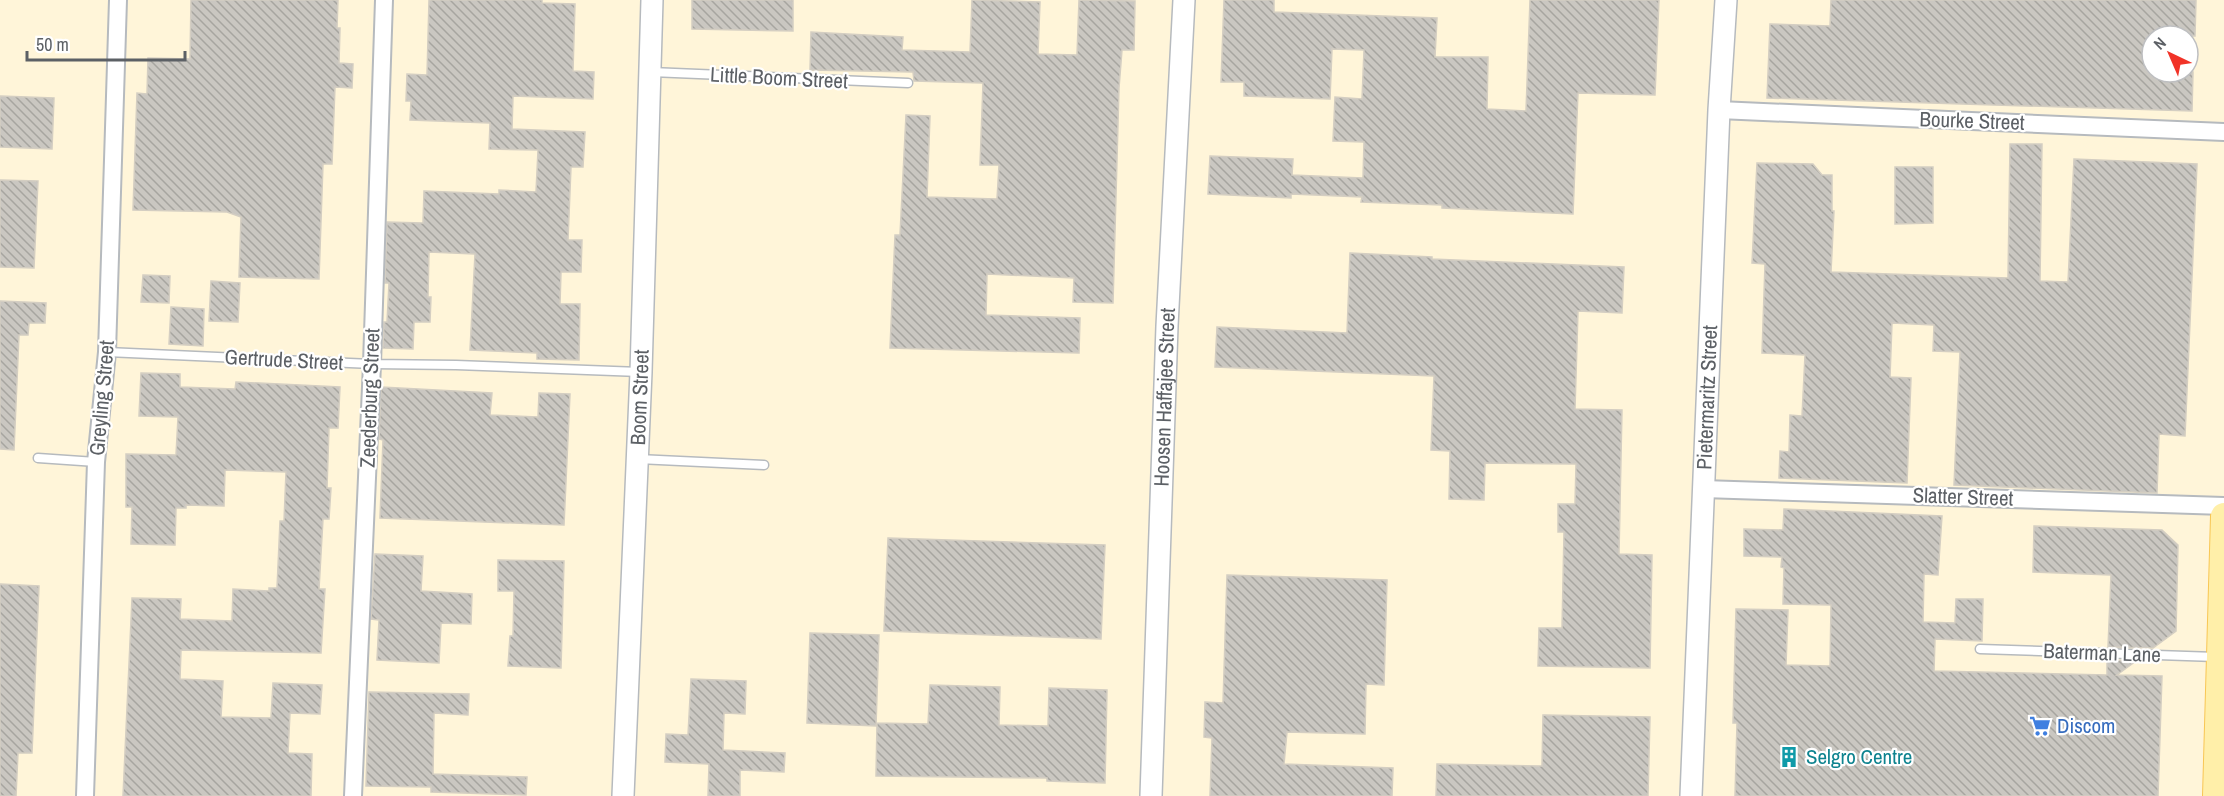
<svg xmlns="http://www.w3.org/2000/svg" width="2224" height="796" viewBox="0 0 2224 796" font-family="'Archivo Narrow',sans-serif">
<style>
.commercial{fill:#fff5d9;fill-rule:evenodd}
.building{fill:url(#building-back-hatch);stroke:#d4cec2;stroke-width:1.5}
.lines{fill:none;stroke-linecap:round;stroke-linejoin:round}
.service-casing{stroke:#b6babe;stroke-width:11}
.minor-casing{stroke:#b6babe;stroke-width:20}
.tertiary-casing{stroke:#b6babe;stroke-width:24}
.primary-casing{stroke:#f8c654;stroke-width:28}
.service{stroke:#fff;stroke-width:8}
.minor{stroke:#fff;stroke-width:16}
.tertiary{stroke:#fff;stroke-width:21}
.primary{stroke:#ffefa9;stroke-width:26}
.labels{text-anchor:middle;stroke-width:4.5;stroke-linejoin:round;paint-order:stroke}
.street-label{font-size:21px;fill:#5c6065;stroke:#fff}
.shop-label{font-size:21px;fill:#366cbe;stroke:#fff;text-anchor:start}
.culture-label{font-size:21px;fill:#0d838f;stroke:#fff;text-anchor:start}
</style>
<defs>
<pattern id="building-back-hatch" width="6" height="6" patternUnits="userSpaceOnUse" patternTransform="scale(1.5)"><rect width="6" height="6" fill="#cac7c1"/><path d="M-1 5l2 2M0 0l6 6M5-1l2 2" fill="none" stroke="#a7a5a0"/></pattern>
</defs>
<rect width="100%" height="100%" fill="#efece4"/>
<!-- commercial -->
<path class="commercial" d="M 0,0 L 2224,0 L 2224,796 L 0,796 ZM 2152,36 L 2188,36 L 2188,72 L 2152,72 Z"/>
<!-- building -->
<path class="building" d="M 191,0 L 338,0 L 337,28 L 340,28 L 339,63 L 353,64 L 352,88 L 335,87 L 332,164 L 323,164 L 319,279 L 239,277 L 241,217 L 227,212 L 133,210 L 137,93 L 147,94 L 148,58 L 190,59 Z
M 429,0 L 542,0 L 542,3 L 575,4 L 573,71 L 594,72 L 593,99 L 513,96 L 512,129 L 585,132 L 583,167 L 571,167 L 568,240 L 582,240 L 581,272 L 561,272 L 560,304 L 580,304 L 579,360 L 537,359 L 537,353 L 470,350 L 475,254 L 429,252 L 428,297 L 431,297 L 430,322 L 414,322 L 413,349 L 383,348 L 384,322 L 387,322 L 389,283 L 385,283 L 387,222 L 423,223 L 424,191 L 499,194 L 499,190 L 536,192 L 538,150 L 489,149 L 490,123 L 410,120 L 411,101 L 406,101 L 407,74 L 427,75 Z
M 692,0 L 793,0 L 793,31 L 692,29 Z
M 972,0 L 1040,2 L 1038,54 L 1077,55 L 1079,0 L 1135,1 L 1134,50 L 1122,50 L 1119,88 L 1113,303 L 1073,302 L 1074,278 L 987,274 L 986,315 L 1080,318 L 1079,353 L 890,348 L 895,235 L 900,235 L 906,115 L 930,116 L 927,197 L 997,199 L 999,165 L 980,165 L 983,83 L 914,81 L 913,72 L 810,70 L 811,32 L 903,37 L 902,50 L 970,52 Z
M 1224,0 L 1274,0 L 1274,12 L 1437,18 L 1435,57 L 1488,57 L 1487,109 L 1526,111 L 1530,0 L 1659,0 L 1655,95 L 1578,93 L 1573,214 L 1442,208 L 1442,205 L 1361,202 L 1362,197 L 1291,194 L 1291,198 L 1208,194 L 1210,156 L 1293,159 L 1292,175 L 1363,178 L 1364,142 L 1333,141 L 1335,97 L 1362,99 L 1364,50 L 1332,49 L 1330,99 L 1244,96 L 1244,82 L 1221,82 Z
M 1831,0 L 2196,0 L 2195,36 L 2152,36 L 2152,72 L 2193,72 L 2192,111 L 1767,98 L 1770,24 L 1830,26 Z
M 0,96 L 54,98 L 52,149 L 0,147 Z
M 2010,144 L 2042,144 L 2040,281 L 2068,282 L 2074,159 L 2197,164 L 2185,436 L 2159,434 L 2157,493 L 1954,485 L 1960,352 L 1933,351 L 1934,325 L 1892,323 L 1890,377 L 1911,378 L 1907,483 L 1779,478 L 1780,451 L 1789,452 L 1790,415 L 1802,416 L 1805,355 L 1762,353 L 1765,264 L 1752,263 L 1757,163 L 1813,164 L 1822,175 L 1832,175 L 1832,211 L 1834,211 L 1831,272 L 2008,278 Z
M 1895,167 L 1933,167 L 1933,223 L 1895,224 Z
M 0,180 L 38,181 L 34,268 L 0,267 Z
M 1350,253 L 1432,257 L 1432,259 L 1624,267 L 1622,313 L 1578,311 L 1575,409 L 1622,410 L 1619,554 L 1652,555 L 1650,668 L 1538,666 L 1539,628 L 1562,628 L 1564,532 L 1558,532 L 1558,504 L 1575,504 L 1576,464 L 1485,463 L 1484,500 L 1449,499 L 1450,451 L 1431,450 L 1434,376 L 1215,367 L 1217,327 L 1347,333 Z
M 143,275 L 170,276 L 169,303 L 141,302 Z
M 211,281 L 240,283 L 238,322 L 209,321 Z
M 0,301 L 46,303 L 45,323 L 29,323 L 28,335 L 19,335 L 14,450 L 0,449 Z
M 171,307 L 204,309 L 203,346 L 169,344 Z
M 141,373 L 180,374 L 180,387 L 235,389 L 236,382 L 340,387 L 338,428 L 329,428 L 327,488 L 331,488 L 329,519 L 323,519 L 319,589 L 325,589 L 321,653 L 181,650 L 180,679 L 223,681 L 221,717 L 271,718 L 273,683 L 322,685 L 320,714 L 290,713 L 288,753 L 312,754 L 311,796 L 123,796 L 132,598 L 181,599 L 180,619 L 232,621 L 233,589 L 269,591 L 269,588 L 277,588 L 280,521 L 284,521 L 286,472 L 225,470 L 224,506 L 186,505 L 186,508 L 176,508 L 175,545 L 131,544 L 132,507 L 126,507 L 126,454 L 176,455 L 178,417 L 139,416 Z
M 381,387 L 492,393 L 490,415 L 538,417 L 539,393 L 570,394 L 564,525 L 380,518 L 383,440 L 379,439 Z
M 1784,509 L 1942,516 L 1938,575 L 1924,574 L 1923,622 L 1955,623 L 1956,599 L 1983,599 L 1982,641 L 1935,639 L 1934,671 L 2107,675 L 2107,660 L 2136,661 L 2117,675 L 2162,676 L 2158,796 L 1735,796 L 1737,723 L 1733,723 L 1736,609 L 1788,610 L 1786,665 L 1830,666 L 1831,605 L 1783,604 L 1784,568 L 1781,567 L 1782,557 L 1744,556 L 1744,529 L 1783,530 Z
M 2034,526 L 2162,530 L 2178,545 L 2176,631 L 2153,648 L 2108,647 L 2111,575 L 2033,572 Z
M 888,538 L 1105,545 L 1101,639 L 884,631 Z
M 375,554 L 423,556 L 421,591 L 472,594 L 471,624 L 441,623 L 439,663 L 377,660 L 379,620 L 371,619 Z
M 498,560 L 564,561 L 561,668 L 508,666 L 510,636 L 513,636 L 514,591 L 498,591 Z
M 1227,575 L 1387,580 L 1384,685 L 1366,684 L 1365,734 L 1287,732 L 1284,764 L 1393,768 L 1392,796 L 1210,796 L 1212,738 L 1204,737 L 1205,702 L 1223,703 Z
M 0,584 L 39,586 L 32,753 L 18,753 L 16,796 L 0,796 Z
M 810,633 L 879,635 L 876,726 L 807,723 Z
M 691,679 L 746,681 L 745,714 L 724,713 L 723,750 L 785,753 L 784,772 L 740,770 L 740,796 L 708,796 L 709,764 L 665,762 L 666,734 L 688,735 Z
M 930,685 L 1000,687 L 999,725 L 1048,726 L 1049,688 L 1107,690 L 1105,783 L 1047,781 L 1047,778 L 876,776 L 877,723 L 928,724 Z
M 369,692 L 469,694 L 468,715 L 434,713 L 433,774 L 527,777 L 526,795 L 431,792 L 431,787 L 366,786 Z
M 1543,715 L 1650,717 L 1648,796 L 1436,796 L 1437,764 L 1542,766 Z"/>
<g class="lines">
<defs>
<path id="service" d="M 651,72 L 908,83
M 107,352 L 372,364 L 456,365 L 640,372
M 38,458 L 96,462
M 638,459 L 764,465
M 1980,649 L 2216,657"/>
<path id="minor" d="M 1719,110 L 2224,132
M 1703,489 L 2224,506
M 85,796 L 96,462 L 107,352 L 118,0
M 353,796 L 372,364 L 384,0"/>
<g id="tertiary">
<path id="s1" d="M 623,796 L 641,372 L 652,0"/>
<path id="s2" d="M 1151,796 L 1167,326 L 1184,0"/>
<path id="s3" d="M 1691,796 L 1719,110 L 1726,0"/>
</g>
<path id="primary" d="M 2216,796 L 2224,516"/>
</defs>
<!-- service casing -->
<use href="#service" class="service-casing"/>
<!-- minor casing -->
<use href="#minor" class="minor-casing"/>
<!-- tertiary casing -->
<use href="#tertiary" class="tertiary-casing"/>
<!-- primary casing -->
<use href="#primary" class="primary-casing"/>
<!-- service -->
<use href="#service" class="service"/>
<!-- minor -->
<use href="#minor" class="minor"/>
<!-- tertiary -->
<use href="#tertiary" class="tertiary"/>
<!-- primary -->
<use href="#primary" class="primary"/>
</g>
<!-- icons -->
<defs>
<symbol id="supermarket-bare" viewBox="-9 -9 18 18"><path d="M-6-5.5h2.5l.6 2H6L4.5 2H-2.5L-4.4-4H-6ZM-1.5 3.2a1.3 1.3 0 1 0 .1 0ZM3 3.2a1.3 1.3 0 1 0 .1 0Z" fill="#3f7fe0" stroke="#fff" stroke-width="2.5" paint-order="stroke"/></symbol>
<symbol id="building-bare" viewBox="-9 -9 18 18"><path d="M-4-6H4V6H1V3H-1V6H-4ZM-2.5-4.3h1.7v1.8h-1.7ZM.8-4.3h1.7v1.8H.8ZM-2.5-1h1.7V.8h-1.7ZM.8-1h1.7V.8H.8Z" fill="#0f9aa8" stroke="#fff" stroke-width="2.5" paint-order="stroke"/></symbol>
</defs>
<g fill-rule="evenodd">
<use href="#supermarket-bare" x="2025" y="711" width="30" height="30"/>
<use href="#building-bare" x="1774" y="742" width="30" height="30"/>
</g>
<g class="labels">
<!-- street labels -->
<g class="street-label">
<text transform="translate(779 78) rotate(3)" y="7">Little Boom Street</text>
<text transform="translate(1972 121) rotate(2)" y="7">Bourke Street</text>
<text transform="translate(284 360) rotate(3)" y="7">Gertrude Street</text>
<text transform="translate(102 398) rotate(-85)" y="7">Greyling Street</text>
<text transform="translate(370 398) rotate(-88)" y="7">Zeederburg Street</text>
<text dy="7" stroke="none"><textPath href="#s1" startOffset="399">Boom Street</textPath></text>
<text dy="7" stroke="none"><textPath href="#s2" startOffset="399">Hoosen Haffajee Street</textPath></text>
<text dy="7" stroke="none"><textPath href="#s3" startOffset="399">Pietermaritz Street</textPath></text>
<text transform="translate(1963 497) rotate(2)" y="7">Slatter Street</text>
<text transform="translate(2102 653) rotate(2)" y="7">Baterman Lane</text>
</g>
<!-- shop labels -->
<g class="shop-label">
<text x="2057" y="733">Discom</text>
</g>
<!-- culture labels -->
<g class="culture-label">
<text x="1806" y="764">Selgro Centre</text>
</g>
</g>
<!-- north arrow -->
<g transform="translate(2170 54) rotate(316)"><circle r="28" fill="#ffffff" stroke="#bebfc1" stroke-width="1.5"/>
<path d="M0-4.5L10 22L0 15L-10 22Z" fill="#f13328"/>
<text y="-9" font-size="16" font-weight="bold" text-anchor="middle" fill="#5c6065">N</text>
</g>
<!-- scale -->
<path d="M27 51v9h158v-9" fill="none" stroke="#5c6065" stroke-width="3"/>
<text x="36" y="51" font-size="18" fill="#5c6065" stroke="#ffffff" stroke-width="4.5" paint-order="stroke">50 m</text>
</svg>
